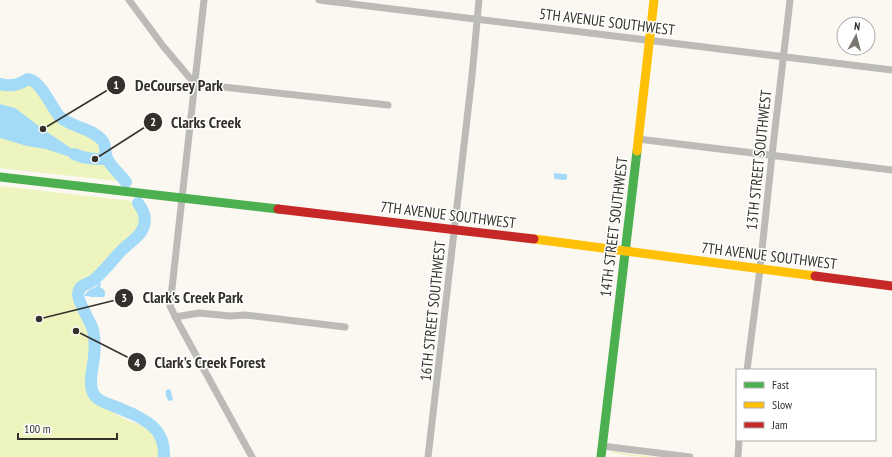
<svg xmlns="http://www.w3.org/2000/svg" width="892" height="457" viewBox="0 0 892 457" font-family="'PT Sans Narrow',sans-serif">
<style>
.green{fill:#edf4bd}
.water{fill:#a3daf7}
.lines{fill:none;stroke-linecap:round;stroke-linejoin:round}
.river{stroke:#a3daf7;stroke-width:12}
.street{stroke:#bdbbb7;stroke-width:7}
.fast{stroke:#4caf50;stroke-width:9}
.slow{stroke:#ffc107;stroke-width:9}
.jam{stroke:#c62828;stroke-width:9}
.labels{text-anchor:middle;stroke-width:3;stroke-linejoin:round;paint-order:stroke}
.street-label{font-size:15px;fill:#34312b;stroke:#fff}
.leader{fill:none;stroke:#34312b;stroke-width:1.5}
.callout-dot{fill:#34312b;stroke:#fff;stroke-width:1.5}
.mark-label{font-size:12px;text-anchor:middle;font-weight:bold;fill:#fff}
.callout-label{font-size:16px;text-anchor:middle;font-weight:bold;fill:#34312b;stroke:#fff;stroke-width:3;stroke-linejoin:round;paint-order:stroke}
</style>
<rect width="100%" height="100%" fill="#faf8f1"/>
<!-- green -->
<path class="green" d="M 29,78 C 42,84 50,106 60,116 C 71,128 92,127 103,140 C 107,146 104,152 107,158 C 110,166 120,175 126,182 L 0,168 L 0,84 C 13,87 18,84 29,78 Z
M 0,186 L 131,201 L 140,217 L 140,225 L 139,230 L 134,236 L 122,245 L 96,276 C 89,281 77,281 74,291 C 71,303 89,329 90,343 C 91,358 83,384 92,396 C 98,405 108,409 116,414 C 120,416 123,418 127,420 C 135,424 148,426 153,434 C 158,440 159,449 159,457 L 0,457 Z
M 613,451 L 614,452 L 655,457 L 640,457 L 612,453 L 612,452 Z"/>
<!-- water -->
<path class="water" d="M 0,104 L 15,108 L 40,127 L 72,149 L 74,152 L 74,154 L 72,156 L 67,156 L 46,149 L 27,146 L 0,138 Z
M 554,173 L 566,174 L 567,175 L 567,179 L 565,180 L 555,179 L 554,178 Z
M 99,283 L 101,283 L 100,287 C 104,289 107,292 104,297 L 91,297 L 88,296 L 85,296 L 85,294 L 89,290 L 96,287 Z
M 170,389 L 173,400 L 169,401 C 166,398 165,394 166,390 Z"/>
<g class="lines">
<!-- river -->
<path class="river" d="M 0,84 C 10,87 19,85 28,79 C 40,80 51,106 59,116 C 71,128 91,127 102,140 C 107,145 104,152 107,158 C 109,165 121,175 126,182
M 74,154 C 85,159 95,159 107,159
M 138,203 C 140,206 143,210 144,214 C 149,233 130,241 120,252 C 112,261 104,271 95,279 C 89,285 79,283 78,294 C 78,303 90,320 93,330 C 95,339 95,349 94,357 C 93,369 87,386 95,396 C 100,402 109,404 116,407 C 122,409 127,412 133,414 C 153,424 165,433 164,457"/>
<!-- street -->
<path class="street" d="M 129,0 L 163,46 L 195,84 L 388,105
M 204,0 L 170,306 L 180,326 L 252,457
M 319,0 L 892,70
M 638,139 L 892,170
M 175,317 L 199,313 L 230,316 L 245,315 L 345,327
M 747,370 L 760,269 L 772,155 L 790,0
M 602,446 L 690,457
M 428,457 L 472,76 L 479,0
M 738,457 L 739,440"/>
<!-- fast -->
<path class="fast" d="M 0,177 L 278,209
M 601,457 L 637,151"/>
<!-- slow -->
<path class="slow" d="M 637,151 L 654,0
M 534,239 L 815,276"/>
<!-- jam -->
<path class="jam" d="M 278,209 L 534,239
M 815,276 L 892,286"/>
</g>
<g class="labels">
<!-- street labels -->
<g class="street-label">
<text transform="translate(607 22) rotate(7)" y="5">5TH AVENUE SOUTHWEST</text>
<text transform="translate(759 160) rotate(-84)" y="5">13TH STREET SOUTHWEST</text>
<text transform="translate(448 215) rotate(7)" y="5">7TH AVENUE SOUTHWEST</text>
<text transform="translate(614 227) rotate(-83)" y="5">14TH STREET SOUTHWEST</text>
<text transform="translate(769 256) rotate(7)" y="5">7TH AVENUE SOUTHWEST</text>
<text transform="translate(433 311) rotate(-84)" y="5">16TH STREET SOUTHWEST</text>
</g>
</g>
<!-- callouts -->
<path class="leader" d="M43 129L116 85M95 159L153 122M39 319L124 298M76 331L137 362"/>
<g class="callout-dot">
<circle cx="43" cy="129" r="4"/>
<circle cx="95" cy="159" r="4"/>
<circle cx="39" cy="319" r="4"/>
<circle cx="76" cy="331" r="4"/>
<circle cx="116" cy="85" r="10"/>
<circle cx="153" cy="122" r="10"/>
<circle cx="124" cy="298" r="10"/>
<circle cx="137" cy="362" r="10"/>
</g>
<g class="mark-label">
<text x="116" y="89">1</text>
<text x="153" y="126">2</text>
<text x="124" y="302">3</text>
<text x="137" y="367">4</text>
</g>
<g class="callout-label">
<text x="179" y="91">DeCoursey Park</text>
<text x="206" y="128">Clarks Creek</text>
<text x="193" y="303">Clark's Creek Park</text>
<text x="210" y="368">Clark's Creek Forest</text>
</g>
<!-- legend -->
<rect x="736" y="369" width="140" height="72" fill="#ffffff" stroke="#aeadaa"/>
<rect x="744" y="382" width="20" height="6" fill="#4caf50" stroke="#aeadaa"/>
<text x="772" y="389" font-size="12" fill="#34312b">Fast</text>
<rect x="744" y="402" width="20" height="6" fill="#ffc107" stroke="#aeadaa"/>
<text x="772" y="409" font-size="12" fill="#34312b">Slow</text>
<rect x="744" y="422" width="20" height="6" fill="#c62828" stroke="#aeadaa"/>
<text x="772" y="429" font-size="12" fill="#34312b">Jam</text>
<!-- north arrow -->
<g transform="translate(856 36) rotate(7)"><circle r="19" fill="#ffffff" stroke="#aeadaa"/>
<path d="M0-3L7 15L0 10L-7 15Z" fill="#797770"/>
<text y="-6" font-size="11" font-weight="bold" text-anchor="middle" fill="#34312b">N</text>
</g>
<!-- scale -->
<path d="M18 433v6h99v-6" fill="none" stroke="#34312b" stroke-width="2"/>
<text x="24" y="433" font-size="12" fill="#34312b" stroke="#ffffff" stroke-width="3" paint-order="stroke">100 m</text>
</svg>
